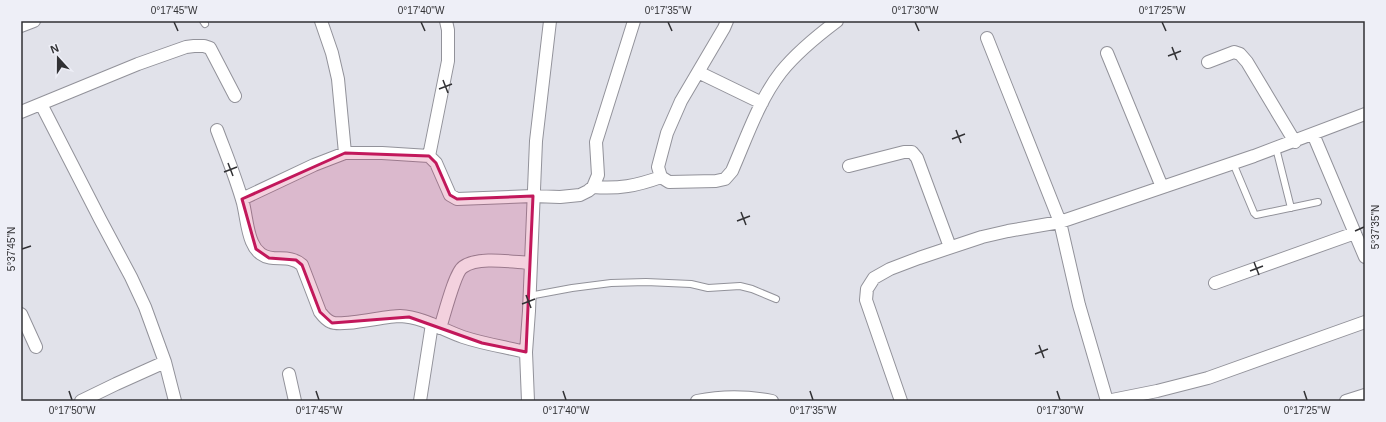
<svg xmlns="http://www.w3.org/2000/svg" width="1386" height="422" viewBox="0 0 1386 422" font-family="Arial,sans-serif">
<style>
.lines{fill:none;stroke-linecap:round;stroke-linejoin:round}
.lane-casing{stroke:#92929a;stroke-width:8}
.street-casing{stroke:#92929a;stroke-width:14}
.lane{stroke:#fff;stroke-width:6}
.street{stroke:#fff;stroke-width:12}
.marked{fill:#c2185b;fill-opacity:0.2;stroke:#c2185b;stroke-width:3;stroke-linejoin:round}
.ticks{fill:none;stroke:#313134;stroke-width:1.5}
.neatline{fill:none;stroke:#313134;stroke-width:1.5}
.ticks-label{font-size:10px;text-anchor:middle;fill:#313134}
</style>
<rect width="100%" height="100%" fill="#e1e2ea"/>
<g class="lines">
<defs>
<path id="lane" d="M 203,21 L 205,24
M 1276,148 L 1291,208
M 1233,163 L 1254,213 L 1256,215 L 1318,202
M 529,296 L 572,288 L 611,283 L 646,282 L 691,284 L 708,288 L 740,286 L 752,289 L 776,299"/>
<path id="street" d="M 321,21 L 332,53 L 338,79 L 345,153
M 727,21 L 724,28 L 681,101 L 667,133 L 658,167 L 661,177 L 669,182 L 716,181 L 725,179 L 732,171 C 746,139 759,100 781,72 C 797,52 817,36 837,21
M 21,26 L 34,21
M 987,38 L 1060,222 L 1079,305 L 1107,401
M 1107,53 L 1162,187
M 1208,62 L 1234,52 L 1240,54 L 1247,62 L 1295,142
M 698,72 L 762,103
M 41,104 L 100,219 L 131,277 L 145,307 L 165,362 L 175,401
M 21,112 L 138,64 L 186,47 L 194,46 L 204,46 L 210,48 L 235,96
M 217,130 C 226,154 236,178 243,203 C 246,215 247,231 252,242 C 254,247 257,251 261,254 C 273,263 289,253 302,265 L 320,312 C 323,316 326,320 331,322 C 341,327 385,316 400,316 C 423,317 443,330 463,337 C 484,344 505,347 526,352
M 1313,134 L 1365,257
M 429,156 L 448,61 L 448,30 L 446,21
M 849,166 L 904,152 L 912,152 L 917,158 L 950,247
M 593,187 C 619,189 636,186 661,177
M 242,199 L 314,165 L 345,153 L 382,153 L 429,156 L 436,163 L 450,195 L 457,199 L 533,196 L 560,197 L 580,195 L 588,191 L 593,187 L 598,175 L 596,142 L 634,21
M 1215,283 L 1355,233
M 21,314 L 36,347
M 440,328 C 444,316 455,272 463,267 C 478,256 512,262 530,263
M 289,374 L 295,401
M 81,401 L 116,384 L 165,362
M 420,401 L 432,324
M 528,401 L 526,352 L 529,311 L 536,141 L 550,21
M 697,401 C 722,396 746,396 772,401
M 901,401 L 866,300 L 867,289 L 874,278 L 890,269 L 919,258 L 982,237 L 1008,231 L 1060,222 L 1254,156 L 1365,114
M 1107,401 L 1157,391 L 1208,378 L 1365,322
M 1346,401 L 1365,395"/>
</defs>
<!-- lane casing -->
<use href="#lane" class="lane-casing"/>
<!-- street casing -->
<use href="#street" class="street-casing"/>
<!-- lane -->
<use href="#lane" class="lane"/>
<!-- street -->
<use href="#street" class="street"/>
</g>
<!-- marked area -->
<path class="marked" d="M 345,153 L 429,156 L 436,163 L 450,195 L 457,199 L 533,196 L 526,352 L 482,343 L 409,317 L 332,323 L 320,312 L 302,265 L 296,260 L 269,258 L 256,249 L 242,199 Z"/>
<!-- ticks -->
<path class="ticks" d="M 174,22 L 178,31M 421,22 L 425,31M 668,22 L 672,31M 915,22 L 919,31M 1162,22 L 1166,31M 1172,47 L 1177,60M 1168,56 L 1181,51M 443,80 L 448,93M 439,89 L 452,84M 956,130 L 961,143M 952,139 L 965,134M 228,163 L 233,176M 224,172 L 237,167M 741,212 L 746,225M 737,221 L 750,216M 1355,231 L 1364,227M 22,249 L 31,246M 1254,262 L 1259,275M 1250,271 L 1263,266M 526,295 L 531,308M 522,304 L 535,299M 1039,345 L 1044,358M 1035,354 L 1048,349M 69,391 L 72,400M 316,391 L 319,400M 563,391 L 566,400M 810,391 L 813,400M 1057,391 L 1060,400M 1304,391 L 1307,400"/>
<!-- border -->
<rect width="1386" height="422" fill="none" stroke="#eeeff7" stroke-width="44"/>
<!-- north arrow -->
<g transform="translate(58 58) rotate(339)" stroke="#eeeff7" stroke-width="3" paint-order="stroke">
<path d="M0-3L7 15L0 10L-7 15Z" fill="#313134"/>
<text y="-6" font-size="11" font-weight="bold" text-anchor="middle" fill="#313134">N</text>
</g>
<rect x="22" y="22" width="1342" height="378" class="neatline"/>
<g class="ticks-label">
<text x="174" y="14">0°17'45"W</text>
<text x="421" y="14">0°17'40"W</text>
<text x="668" y="14">0°17'35"W</text>
<text x="915" y="14">0°17'30"W</text>
<text x="1162" y="14">0°17'25"W</text>
<text transform="translate(1375 227) rotate(-90)" y="4">5°37'35"N</text>
<text transform="translate(11 249) rotate(-90)" y="4">5°37'45"N</text>
<text x="72" y="414">0°17'50"W</text>
<text x="319" y="414">0°17'45"W</text>
<text x="566" y="414">0°17'40"W</text>
<text x="813" y="414">0°17'35"W</text>
<text x="1060" y="414">0°17'30"W</text>
<text x="1307" y="414">0°17'25"W</text>
</g>
</svg>
